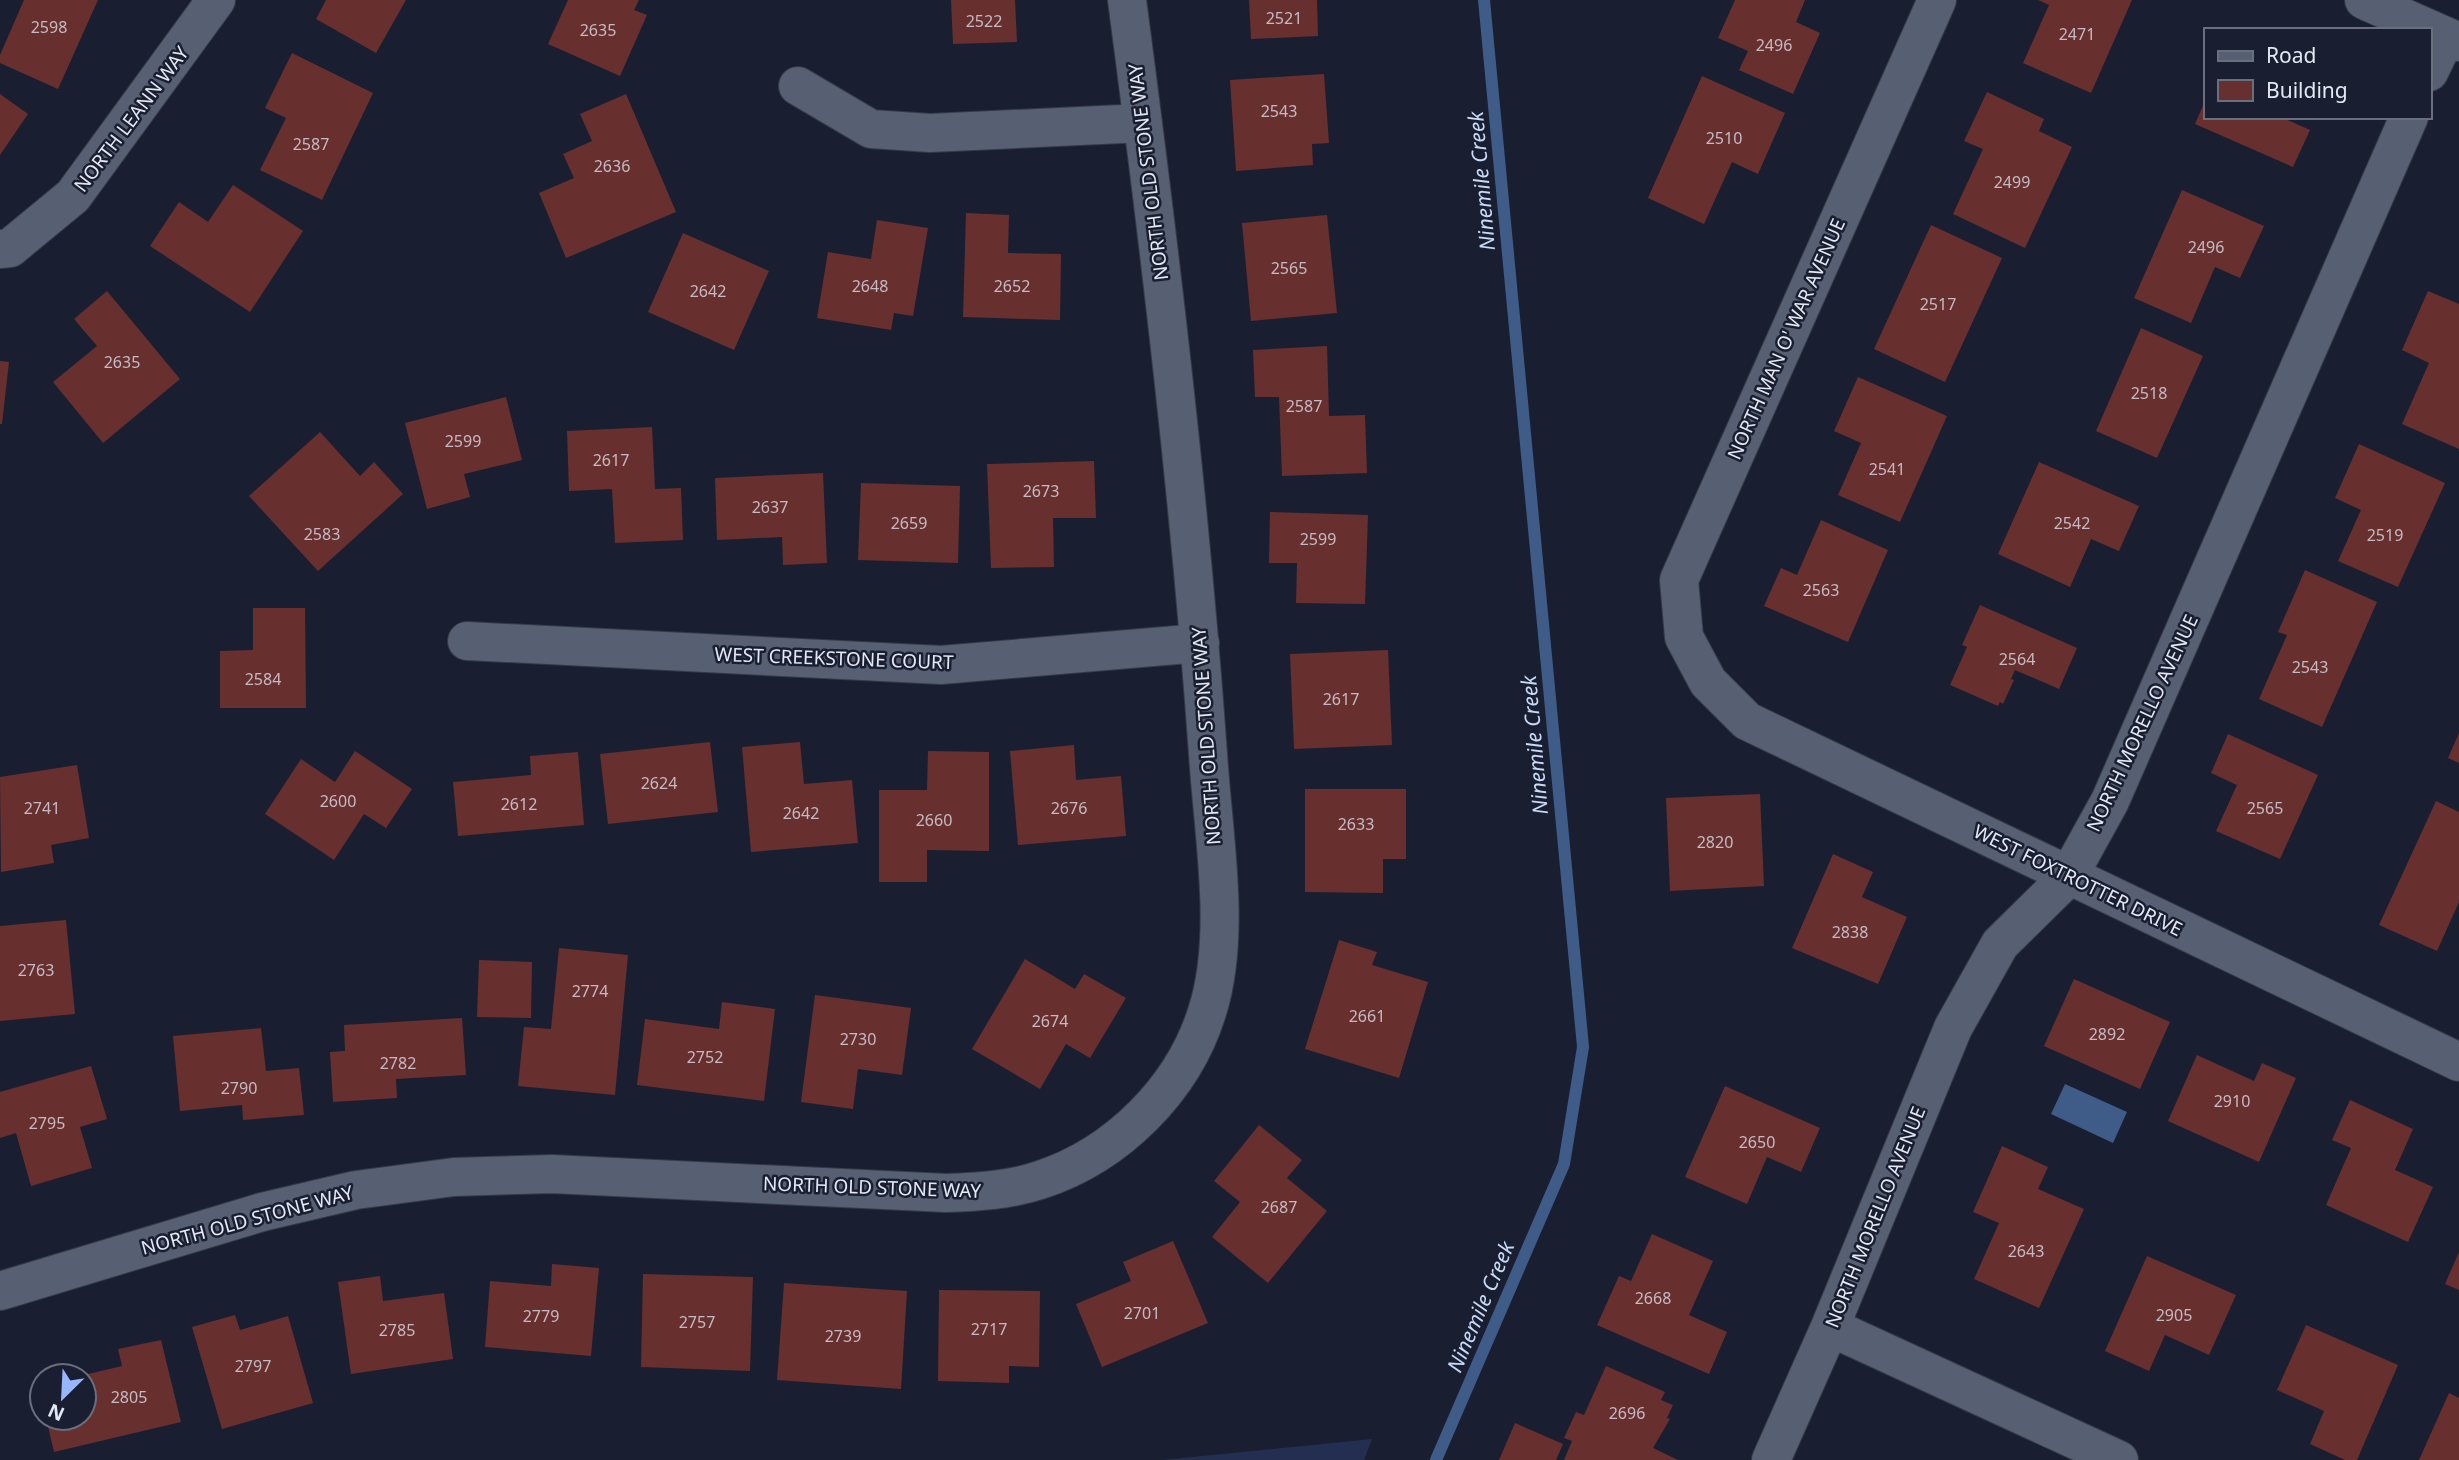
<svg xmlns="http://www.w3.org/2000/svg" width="2459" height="1460" viewBox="0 0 2459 1460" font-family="'Noto Sans',sans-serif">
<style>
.green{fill:#232e51}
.water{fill:#3f5b88}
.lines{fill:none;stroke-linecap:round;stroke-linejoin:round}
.stream{stroke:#3f5b88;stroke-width:12}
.building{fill:#682f2f}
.street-casing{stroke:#363a48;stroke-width:40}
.street{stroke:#575f73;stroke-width:38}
.labels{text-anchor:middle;stroke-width:5;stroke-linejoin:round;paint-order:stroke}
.number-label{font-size:16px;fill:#c5bac3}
.street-label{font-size:19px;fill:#e4e8f4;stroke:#191f30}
.water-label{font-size:21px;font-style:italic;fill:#c8daf7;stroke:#191f30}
</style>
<rect width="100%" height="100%" fill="#191f30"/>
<!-- green -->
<path class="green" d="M 1372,1439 L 1364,1460 L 1162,1460 Z"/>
<!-- water -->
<path class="water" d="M 2065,1084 L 2127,1112 L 2113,1143 L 2051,1114 Z"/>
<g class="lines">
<!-- stream -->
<path class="stream" d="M 1436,1460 L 1564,1164 L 1583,1047 L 1484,0"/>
</g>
<!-- building -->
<path class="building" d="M 24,0 L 98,0 L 58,89 L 0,63 L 0,55 Z
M 326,0 L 406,0 L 376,53 L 316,19 Z
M 568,0 L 639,0 L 634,10 L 647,15 L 620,76 L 548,44 Z
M 951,0 L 1015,0 L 1017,42 L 953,44 Z
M 1249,0 L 1317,0 L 1318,36 L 1251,39 Z
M 1735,0 L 1805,0 L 1796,22 L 1820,33 L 1793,94 L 1739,70 L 1748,51 L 1718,38 Z
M 2038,0 L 2132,0 L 2091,93 L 2023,63 L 2049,5 Z
M 292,53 L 373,93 L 322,200 L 260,170 L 286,118 L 265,108 Z
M 1324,74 L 1329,143 L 1312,144 L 1313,165 L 1236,171 L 1230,80 Z
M 1702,76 L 1785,113 L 1758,174 L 1732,162 L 1704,224 L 1648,198 Z
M 1987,92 L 2044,119 L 2039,131 L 2072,147 L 2025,248 L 1953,214 L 1983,149 L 1964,141 Z
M 0,94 L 28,114 L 0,155 Z
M 626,94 L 676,212 L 566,258 L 539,193 L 574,178 L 563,154 L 592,141 L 580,114 Z
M 2205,101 L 2205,117 L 2281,117 L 2310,130 L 2293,167 L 2195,124 Z
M 233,185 L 303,231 L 250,312 L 150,246 L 179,202 L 208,222 Z
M 2182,190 L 2264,226 L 2240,278 L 2215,267 L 2191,323 L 2134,298 Z
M 966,213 L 1009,215 L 1008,253 L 1061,254 L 1060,320 L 963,317 Z
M 1327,215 L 1337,313 L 1251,321 L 1242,223 Z
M 877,220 L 928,228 L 913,316 L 894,313 L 891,330 L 817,318 L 828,252 L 871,259 Z
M 1931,225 L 2002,258 L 1945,382 L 1874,349 Z
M 683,233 L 769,271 L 734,350 L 648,312 Z
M 107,291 L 180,379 L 103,443 L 53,382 L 97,346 L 74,319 Z
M 2428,291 L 2459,304 L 2459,449 L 2402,424 L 2429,363 L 2402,350 Z
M 2141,328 L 2203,356 L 2157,458 L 2096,431 Z
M 1327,346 L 1329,416 L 1365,415 L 1367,473 L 1282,476 L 1279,397 L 1255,397 L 1253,350 Z
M 0,361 L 9,362 L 2,424 L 0,424 Z
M 1858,377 L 1947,416 L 1900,522 L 1838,495 L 1861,443 L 1834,431 Z
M 506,397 L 522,460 L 464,474 L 470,497 L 427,509 L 405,423 Z
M 652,427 L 655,489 L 681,488 L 683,540 L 615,543 L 612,489 L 569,491 L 567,431 Z
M 320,432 L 360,476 L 374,462 L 403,494 L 318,571 L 249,496 Z
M 2359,444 L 2445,483 L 2398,587 L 2338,561 L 2361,510 L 2335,498 Z
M 1094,461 L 1096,518 L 1053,518 L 1054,567 L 991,568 L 987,464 Z
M 2039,462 L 2139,506 L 2119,551 L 2091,539 L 2070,587 L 1998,554 Z
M 823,473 L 827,563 L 783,565 L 782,537 L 717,540 L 715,478 Z
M 861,483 L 960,486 L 958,563 L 858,560 Z
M 1270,512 L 1368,515 L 1365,604 L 1296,603 L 1297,563 L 1269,563 Z
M 1821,520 L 1888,550 L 1848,642 L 1764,606 L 1781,568 L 1797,575 Z
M 2305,570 L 2377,602 L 2322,727 L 2259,699 L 2287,635 L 2278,632 Z
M 1980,605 L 2077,648 L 2059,689 L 2015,670 L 2011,679 L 2014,680 L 2003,704 L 2000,702 L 1998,706 L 1950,685 L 1967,647 L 1962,645 Z
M 253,608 L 305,608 L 306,708 L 220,708 L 220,651 L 253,650 Z
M 1388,650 L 1392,745 L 1294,749 L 1290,654 Z
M 2459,733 L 2459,763 L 2448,758 Z
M 2228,734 L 2318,775 L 2280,859 L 2216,831 L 2237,785 L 2211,773 Z
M 710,742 L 718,812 L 608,824 L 600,754 Z
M 800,742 L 804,784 L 852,780 L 858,843 L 751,852 L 742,747 Z
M 1074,745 L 1076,780 L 1121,776 L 1126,836 L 1018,845 L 1010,751 Z
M 355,751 L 412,789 L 386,828 L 364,814 L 334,860 L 265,814 L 301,759 L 335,782 Z
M 928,751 L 989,752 L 989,851 L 927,850 L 927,882 L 879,882 L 879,790 L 927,790 Z
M 578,752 L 584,825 L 458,836 L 453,782 L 531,775 L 530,756 Z
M 77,765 L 89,838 L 51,845 L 54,863 L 1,872 L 0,777 Z
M 1305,789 L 1406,789 L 1406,859 L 1383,859 L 1383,893 L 1305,892 Z
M 1760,794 L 1764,886 L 1670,891 L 1666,798 Z
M 2436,801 L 2459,812 L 2459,902 L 2437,951 L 2379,925 Z
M 1833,854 L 1873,872 L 1862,897 L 1907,917 L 1878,984 L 1792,948 Z
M 66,920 L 75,1014 L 0,1021 L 0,926 Z
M 1339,940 L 1377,952 L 1372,965 L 1428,982 L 1399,1078 L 1305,1049 Z
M 559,948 L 628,955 L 615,1095 L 518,1086 L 524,1027 L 551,1029 Z
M 1025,959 L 1075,989 L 1084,974 L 1126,998 L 1090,1058 L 1066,1044 L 1040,1089 L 972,1049 Z
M 479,960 L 532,962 L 531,1018 L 477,1017 Z
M 2074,979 L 2170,1022 L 2140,1089 L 2044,1046 Z
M 815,995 L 911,1008 L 902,1075 L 858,1069 L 853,1109 L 801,1102 Z
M 722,1002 L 775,1009 L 764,1101 L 637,1085 L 645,1019 L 719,1029 Z
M 462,1018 L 466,1075 L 396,1079 L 397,1098 L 333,1102 L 330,1052 L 345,1051 L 344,1025 Z
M 261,1028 L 266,1071 L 299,1068 L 304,1115 L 243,1120 L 242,1105 L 180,1111 L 173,1036 Z
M 2197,1055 L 2254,1081 L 2262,1063 L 2296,1078 L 2259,1162 L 2168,1121 Z
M 91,1066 L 107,1119 L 80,1127 L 92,1168 L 31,1186 L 16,1133 L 0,1138 L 0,1092 Z
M 1725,1086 L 1820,1128 L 1801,1172 L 1767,1157 L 1747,1204 L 1685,1177 Z
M 2350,1100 L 2413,1129 L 2395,1170 L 2433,1187 L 2408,1242 L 2326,1205 L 2351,1148 L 2332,1140 Z
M 1259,1125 L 1302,1160 L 1287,1178 L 1327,1211 L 1268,1283 L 1212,1237 L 1240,1202 L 1214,1181 Z
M 2002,1146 L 2048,1167 L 2038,1189 L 2084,1209 L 2039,1308 L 1974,1279 L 1999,1223 L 1973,1212 Z
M 1652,1234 L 1713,1261 L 1689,1315 L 1727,1332 L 1709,1374 L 1597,1325 L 1619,1276 L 1631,1281 Z
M 1173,1241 L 1208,1323 L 1102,1367 L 1076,1304 L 1131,1281 L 1123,1262 Z
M 2459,1252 L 2459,1290 L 2445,1284 Z
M 2147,1256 L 2236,1295 L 2209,1355 L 2165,1335 L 2149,1371 L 2105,1351 Z
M 552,1264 L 599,1268 L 591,1356 L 485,1347 L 490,1281 L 551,1286 Z
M 643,1274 L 753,1277 L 750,1371 L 641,1367 Z
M 380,1276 L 383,1301 L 444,1293 L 453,1359 L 351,1374 L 338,1282 Z
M 784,1283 L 907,1291 L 901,1389 L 777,1380 Z
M 939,1290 L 1040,1291 L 1039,1367 L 1009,1366 L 1009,1383 L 938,1381 Z
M 235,1315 L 240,1330 L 288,1316 L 313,1403 L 222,1429 L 192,1327 Z
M 2306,1325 L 2398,1365 L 2357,1460 L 2345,1460 L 2310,1444 L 2324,1411 L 2277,1390 Z
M 161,1340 L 181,1422 L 54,1452 L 46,1418 L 84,1418 L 84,1375 L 122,1366 L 118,1349 Z
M 1606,1366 L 1665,1392 L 1661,1400 L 1673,1405 L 1667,1418 L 1670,1419 L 1653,1448 L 1678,1460 L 1564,1460 L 1572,1441 L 1564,1438 L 1576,1412 L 1584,1415 Z
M 2449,1393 L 2459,1398 L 2459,1460 L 2419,1460 Z
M 1515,1423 L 1563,1444 L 1556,1460 L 1499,1460 Z"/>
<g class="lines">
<defs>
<path id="street" d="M 1937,0 L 1679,580 L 1684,637 L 1708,682 L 1747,721 L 2459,1062
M 2364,0 L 2459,42
M 2429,72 L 2446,37
M 798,86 L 871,129 L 930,133 L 1143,123
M 0,249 L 10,248 L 73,196 L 216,0
M 467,641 L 941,665 L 1200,643
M 0,1291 L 262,1212 L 356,1190 L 454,1177 L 552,1174 L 946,1193 C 978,1192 1010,1190 1040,1180 C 1117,1155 1183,1089 1207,1012 C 1232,934 1213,835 1208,754 C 1190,502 1160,250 1127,0
M 1830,1327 L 2119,1460
M 1771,1460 L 1830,1327 L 1953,1028 L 2000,944 L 2068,877 L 2110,801 L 2409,117"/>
</defs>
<!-- street casing -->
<use href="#street" class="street-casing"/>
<!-- street -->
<use href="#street" class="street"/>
</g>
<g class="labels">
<!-- number labels -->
<g class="number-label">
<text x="1284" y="24">2521</text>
<text x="984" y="27">2522</text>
<text x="49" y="33">2598</text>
<text x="598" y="36">2635</text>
<text x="2077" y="40">2471</text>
<text x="1774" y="51">2496</text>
<text x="1279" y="117">2543</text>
<text x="1724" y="144">2510</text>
<text x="311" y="150">2587</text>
<text x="612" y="172">2636</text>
<text x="2012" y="188">2499</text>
<text x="2206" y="253">2496</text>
<text x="1289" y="274">2565</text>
<text x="870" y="292">2648</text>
<text x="1012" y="292">2652</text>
<text x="708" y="297">2642</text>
<text x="1938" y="310">2517</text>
<text x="122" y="368">2635</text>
<text x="2149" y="399">2518</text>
<text x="1304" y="412">2587</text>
<text x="463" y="447">2599</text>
<text x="611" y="466">2617</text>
<text x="1887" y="475">2541</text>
<text x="1041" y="497">2673</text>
<text x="770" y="513">2637</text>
<text x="909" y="529">2659</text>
<text x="2072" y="529">2542</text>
<text x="322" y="540">2583</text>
<text x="2385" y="541">2519</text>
<text x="1318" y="545">2599</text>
<text x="1821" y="596">2563</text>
<text x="2017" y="665">2564</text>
<text x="2310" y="673">2543</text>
<text x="263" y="685">2584</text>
<text x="1341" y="705">2617</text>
<text x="659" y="789">2624</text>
<text x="338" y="807">2600</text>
<text x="519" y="810">2612</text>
<text x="42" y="814">2741</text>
<text x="1069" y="814">2676</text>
<text x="2265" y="814">2565</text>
<text x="801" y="819">2642</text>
<text x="934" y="826">2660</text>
<text x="1356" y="830">2633</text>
<text x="1715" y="848">2820</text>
<text x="1850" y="938">2838</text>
<text x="36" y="976">2763</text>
<text x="590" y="997">2774</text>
<text x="1367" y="1022">2661</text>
<text x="1050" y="1027">2674</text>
<text x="2107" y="1040">2892</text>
<text x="858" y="1045">2730</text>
<text x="705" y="1063">2752</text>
<text x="398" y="1069">2782</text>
<text x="239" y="1094">2790</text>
<text x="2232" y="1107">2910</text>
<text x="47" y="1129">2795</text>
<text x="1757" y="1148">2650</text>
<text x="1279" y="1213">2687</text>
<text x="2026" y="1257">2643</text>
<text x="1653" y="1304">2668</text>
<text x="1142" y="1319">2701</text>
<text x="2174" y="1321">2905</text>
<text x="541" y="1322">2779</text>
<text x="697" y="1328">2757</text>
<text x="989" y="1335">2717</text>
<text x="397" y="1336">2785</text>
<text x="843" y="1342">2739</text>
<text x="253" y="1372">2797</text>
<text x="129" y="1403">2805</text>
<text x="1627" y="1419">2696</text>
</g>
<!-- street labels -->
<g class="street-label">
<text transform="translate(131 119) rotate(-53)" y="7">NORTH LEANN WAY</text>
<text transform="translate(1148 172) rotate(-97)" y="7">NORTH OLD STONE WAY</text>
<text transform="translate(1786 339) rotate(-66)" y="7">NORTH MAN O' WAR AVENUE</text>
<text transform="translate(834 658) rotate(2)" y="7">WEST CREEKSTONE COURT</text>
<text transform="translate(2142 723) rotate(-65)" y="7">NORTH MORELLO AVENUE</text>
<text transform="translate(1206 736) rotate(-94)" y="7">NORTH OLD STONE WAY</text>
<text transform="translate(2078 880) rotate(26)" y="7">WEST FOXTROTTER DRIVE</text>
<text transform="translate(872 1187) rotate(2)" y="7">NORTH OLD STONE WAY</text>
<text transform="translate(1875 1217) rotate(-68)" y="7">NORTH MORELLO AVENUE</text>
<text transform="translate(247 1220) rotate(-15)" y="7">NORTH OLD STONE WAY</text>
</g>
<!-- water labels -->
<g class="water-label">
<text transform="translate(1482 181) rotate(-95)" y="7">Ninemile Creek</text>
<text transform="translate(1535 745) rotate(-95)" y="7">Ninemile Creek</text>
<text transform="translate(1481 1307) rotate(-67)" y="7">Ninemile Creek</text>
</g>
</g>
<!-- legend -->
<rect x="2204" y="28" width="228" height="91" fill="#191f30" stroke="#6a6f7e" stroke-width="2"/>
<rect x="2218" y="51" width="35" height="10" fill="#575f73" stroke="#6a6f7e" stroke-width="2"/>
<text x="2266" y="63" font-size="21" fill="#e4e8f4">Road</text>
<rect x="2218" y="80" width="35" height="21" fill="#682f2f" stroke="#6a6f7e" stroke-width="2"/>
<text x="2266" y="98" font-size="21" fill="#e4e8f4">Building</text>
<!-- north arrow -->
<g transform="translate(63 1397) rotate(204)"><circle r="33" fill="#191f30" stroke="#6a6f7e" stroke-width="2"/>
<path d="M0-5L12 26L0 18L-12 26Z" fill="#97b6fd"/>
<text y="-10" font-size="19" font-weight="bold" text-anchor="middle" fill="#e4e8f4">N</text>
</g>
</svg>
